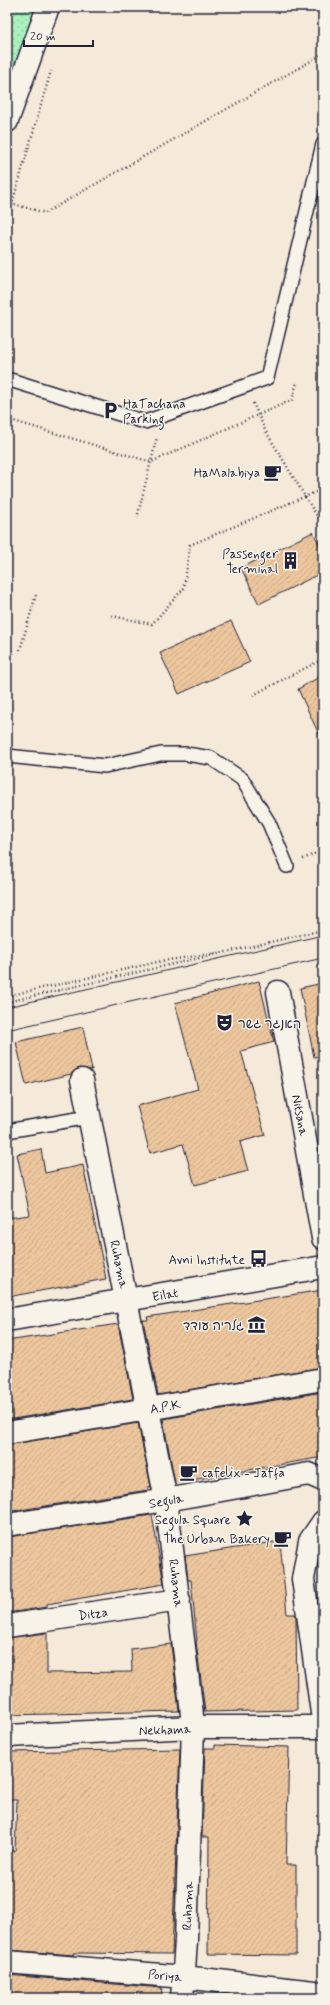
<svg xmlns="http://www.w3.org/2000/svg" width="330" height="2005" viewBox="0 0 330 2005" font-family="Mynerve,'Playpen Sans Hebrew',sans-serif">
<style>
.grass{fill:url(#grass-dots);stroke:#668a7c}
.building{fill:url(#building-hatch);stroke:#22223b}
.lines{fill:none;stroke-linecap:round;stroke-linejoin:round}
.lane-casing{stroke:#22223b;stroke-width:16}
.street-casing{stroke:#22223b;stroke-width:25}
.secondary-casing{stroke:#22223b;stroke-width:25}
.path{stroke:#22223b;stroke-width:2.5;stroke-dasharray:1 3;stroke-linecap:butt}
.lane{stroke:#f7f3e8;stroke-width:13}
.street{stroke:#f7f3e8;stroke-width:22}
.secondary{stroke:#f7f3e8;stroke-width:22}
.tram{stroke:#22223b;stroke-width:1}
.labels{text-anchor:middle;stroke-width:3;stroke-linejoin:round;paint-order:stroke}
.poi-label{font-size:13px;fill:#22223b;stroke:#f7f3e8;text-anchor:end}
.street-label{font-size:13px;fill:#22223b;stroke:#f7f3e8}
</style>
<defs>
<pattern id="grass-dots" width="8" height="8" patternUnits="userSpaceOnUse"><rect width="8" height="8" fill="#aaf1bd"/><path d="M2 2h.1M6 6h.1" fill="none" stroke="#92cea3" stroke-width="1.8" stroke-linecap="round"/></pattern>
<pattern id="building-hatch" width="6" height="6" patternUnits="userSpaceOnUse"><rect width="6" height="6" fill="#edc69d"/><path d="M-1 1l2-2M0 6l6-6M5 7l2-2" fill="none" stroke="#cbaa88"/></pattern>
</defs>
<rect width="100%" height="100%" fill="#f5ead9"/>
<filter id="ink" filterUnits="userSpaceOnUse"><feTurbulence type="fractalNoise" baseFrequency=".025" numOctaves="2"/><feDisplacementMap in="SourceGraphic" scale="8" xChannelSelector="R" yChannelSelector="G"/><feConvolveMatrix kernelMatrix="1 2 1 2 8 2 1 2 1" color-interpolation-filters="sRGB"/></filter>
<g filter="url(#ink)">
<!-- grass -->
<path class="grass" d="M 7,7 L 36,7 L 7,88 Z
M 323,264 L 323,287 L 318,286 Z"/>
<!-- building -->
<path class="building" d="M 313,532 L 323,551 L 323,572 L 259,604 L 241,568 Z
M 231,621 L 250,662 L 179,694 L 160,653 Z
M 323,675 L 323,743 L 298,689 Z
M 259,981 L 274,1042 L 241,1051 L 265,1135 L 240,1142 L 248,1171 L 195,1185 L 183,1144 L 150,1153 L 137,1106 L 198,1089 L 175,1003 Z
M 323,983 L 323,1056 L 314,1057 L 300,988 Z
M 83,1027 L 92,1070 L 79,1068 L 71,1074 L 26,1085 L 16,1042 Z
M 41,1149 L 45,1173 L 83,1165 L 106,1279 L 7,1297 L 7,1218 L 30,1215 L 17,1154 Z
M 323,1290 L 323,1367 L 158,1395 L 143,1320 L 148,1320 L 147,1317 Z
M 118,1324 L 133,1399 L 7,1420 L 7,1341 Z
M 323,1392 L 323,1457 L 175,1483 L 163,1419 Z
M 138,1423 L 151,1487 L 148,1487 L 148,1490 L 7,1512 L 7,1445 Z
M 152,1515 L 164,1584 L 47,1604 L 47,1607 L 7,1613 L 7,1537 Z
M 280,1541 L 287,1614 L 295,1614 L 296,1616 L 297,1710 L 205,1712 L 196,1642 L 197,1641 L 191,1580 L 188,1580 L 185,1556 Z
M 47,1633 L 47,1673 L 132,1672 L 131,1649 L 171,1644 L 179,1711 L 7,1715 L 7,1638 Z
M 215,1745 L 289,1747 L 286,1865 L 296,1865 L 296,1955 L 208,1954 L 209,1837 L 202,1837 L 205,1748 L 215,1748 Z
M 180,1749 L 172,1954 L 74,1953 L 74,1955 L 7,1950 L 7,1850 L 15,1851 L 17,1800 L 7,1800 L 7,1752 Z
M 7,1975 L 162,1988 L 161,1998 L 7,1998 Z"/>
<g class="lines">
<defs>
<path id="lane" d="M 7,379 L 145,422 L 267,378 L 323,144
M 7,756 L 105,766 L 161,754 L 186,754 L 211,758 L 242,779 L 269,823 L 287,866
M 7,1131 L 89,1117"/>
<path id="street" d="M 278,992 L 323,1238
M 82,1080 L 166,1500 L 191,1705 L 193,1727 L 186,1941 L 182,1998
M 7,1433 L 323,1379
M 323,1522 L 310,1541 L 303,1579 L 323,1720
M 7,1525 L 166,1500 L 309,1474 L 323,1480
M 7,1626 L 179,1600
M 7,1736 L 193,1727 L 323,1727
M 7,1962 L 184,1977 L 323,1993"/>
<path id="secondary" d="M 7,121 L 48,7
M 7,1320 L 323,1267"/>
</defs>
<!-- lane casing -->
<use href="#lane" class="lane-casing"/>
<!-- street casing -->
<use href="#street" class="street-casing"/>
<!-- secondary casing -->
<use href="#secondary" class="secondary-casing"/>
<!-- path -->
<path class="path" d="M 7,202 L 45,213 L 323,54
M 7,221 L 51,71
M 253,403 L 265,430 L 315,513 L 323,523
M 7,419 L 151,462 L 292,400 L 297,382
M 137,518 L 157,437
M 112,616 L 152,624 L 184,588 L 190,545 L 323,489
M 20,650 L 36,595
M 253,695 L 323,659
M 303,859 L 323,850
M 7,996 L 162,961 L 217,953
M 7,1002 L 323,930"/>
<!-- lane -->
<use href="#lane" class="lane"/>
<!-- street -->
<use href="#street" class="street"/>
<!-- secondary -->
<use href="#secondary" class="secondary"/>
<!-- tram -->
<path class="tram" d="M 7,1007 L 323,935
M 7,1030 L 323,958"/>
</g>
</g>
<!-- icons -->
<defs>
<symbol id="parking-bare" viewBox="-9 -9 18 18"><path d="M-3.5-5.5H1a3.5 3.5 0 0 1 0 7H-1V5.5H-3.5ZM-1-3.4V-.6H.8a1.4 1.4 0 0 0 0-2.8Z" fill="#22223b" stroke="#f7f3e8" stroke-width="2.5" paint-order="stroke"/></symbol>
<symbol id="cafe-bare" viewBox="-9 -9 18 18"><path d="M-5.5-4.5H6V0H3Q3 3.5 0 3.5H-2.5Q-5.5 3.5-5.5 0ZM3-3.2v2h1.7v-2ZM-6 4.5H4V6H-6Z" fill="#22223b" stroke="#f7f3e8" stroke-width="2.5" paint-order="stroke"/></symbol>
<symbol id="building-bare" viewBox="-9 -9 18 18"><path d="M-4-6H4V6H1V3H-1V6H-4ZM-2.5-4.3h1.7v1.8h-1.7ZM.8-4.3h1.7v1.8H.8ZM-2.5-1h1.7V.8h-1.7ZM.8-1h1.7V.8H.8Z" fill="#22223b" stroke="#f7f3e8" stroke-width="2.5" paint-order="stroke"/></symbol>
<symbol id="theatre-bare" viewBox="-9 -9 18 18"><path d="M-5-5.5Q0-4 5-5.5V0Q5 5 0 6Q-5 5-5 0ZM-3.3-2.5H-1v1.5H-3.3ZM1-2.5H3.3v1.5H1ZM-2.8 1Q0 5.5 2.8 1Z" fill="#22223b" stroke="#f7f3e8" stroke-width="2.5" paint-order="stroke"/></symbol>
<symbol id="bus-bare" viewBox="-9 -9 18 18"><path d="M-5-6H5V4H4V6H2V4H-2V6H-4V4H-5ZM-3.5-4V0h7V-4ZM-3.5 1.2v1.5H-2V1.2ZM2 1.2v1.5H3.5V1.2Z" fill="#22223b" stroke="#f7f3e8" stroke-width="2.5" paint-order="stroke"/></symbol>
<symbol id="museum-bare" viewBox="-9 -9 18 18"><path d="M0-6L6-3V-2H-6V-3ZM-5-1h2V3h-2ZM-1-1h2V3h-2ZM3-1h2V3H3ZM-6 4H6V6H-6Z" fill="#22223b" stroke="#f7f3e8" stroke-width="2.5" paint-order="stroke"/></symbol>
<symbol id="sight-bare" viewBox="-9 -9 18 18"><path d="M0-6L1.8-2.2L6-1.7L2.9 1.2L3.7 5.4L0 3.3L-3.7 5.4L-2.9 1.2L-6-1.7L-1.8-2.2Z" fill="#22223b" stroke="#f7f3e8" stroke-width="2.5" paint-order="stroke"/></symbol>
</defs>
<g fill-rule="evenodd">
<use href="#parking-bare" x="98" y="398" width="25" height="25"/>
<use href="#cafe-bare" x="260" y="460" width="25" height="25"/>
<use href="#building-bare" x="278" y="548" width="25" height="25"/>
<use href="#theatre-bare" x="212" y="1010" width="25" height="25"/>
<use href="#bus-bare" x="246" y="1246" width="25" height="25"/>
<use href="#museum-bare" x="244" y="1312" width="25" height="25"/>
<use href="#cafe-bare" x="176" y="1460" width="25" height="25"/>
<use href="#sight-bare" x="232" y="1506" width="25" height="25"/>
<use href="#cafe-bare" x="270" y="1526" width="25" height="25"/>
</g>
<g class="labels">
<!-- poi labels -->
<g class="poi-label">
<text x="123" y="408" text-anchor="start">HaTachana<tspan x="123" dy="15">Parking</tspan></text>
<text x="260" y="477">HaMalabiya</text>
<text x="278" y="558">Passenger<tspan x="278" dy="15">Terminal</tspan></text>
<text x="238" y="1028" text-anchor="start">האנגר גשר</text>
<text x="245" y="1264">Avni Institute</text>
<text x="244" y="1330">גלריה עודד</text>
<text x="202" y="1477" text-anchor="start">cafelix - Jaffa</text>
<text x="231" y="1524">Segula Square</text>
<text x="270" y="1543">The Urban Bakery</text>
</g>
<!-- street labels -->
<g class="street-label">
<text transform="translate(301 1115) rotate(79)" y="5">Nitsana</text>
<text transform="translate(120 1264) rotate(78)" y="5">Ruhama</text>
<text transform="translate(165 1294) rotate(-10)" y="5">Eilat</text>
<text transform="translate(165 1406) rotate(-10)" y="5">A.P.K</text>
<text transform="translate(166 1500) rotate(-10)" y="5">Segula</text>
<text transform="translate(177 1583) rotate(83)" y="5">Ruhama</text>
<text transform="translate(93 1613) rotate(-8)" y="5">Ditza</text>
<text transform="translate(165 1729) rotate(-2)" y="5">Nekhama</text>
<text transform="translate(187 1906) rotate(-88)" y="5">Ruhama</text>
<text transform="translate(165 1975) rotate(5)" y="5">Poriya</text>
</g>
</g>
<!-- margin -->
<rect width="330" height="2005" fill="none" stroke="#f7f3e8" stroke-width="24"/>
<rect x="12" y="12" width="306" height="1981" fill="none" stroke="#22223b" stroke-width="1.5" filter="url(#ink)"/>
<!-- scale -->
<path d="M24 40v6h69v-6" fill="none" stroke="#22223b" stroke-width="2"/>
<text x="30" y="40" font-size="12" fill="#22223b" stroke="#f7f3e8" stroke-width="3" paint-order="stroke">20 m</text>
</svg>
